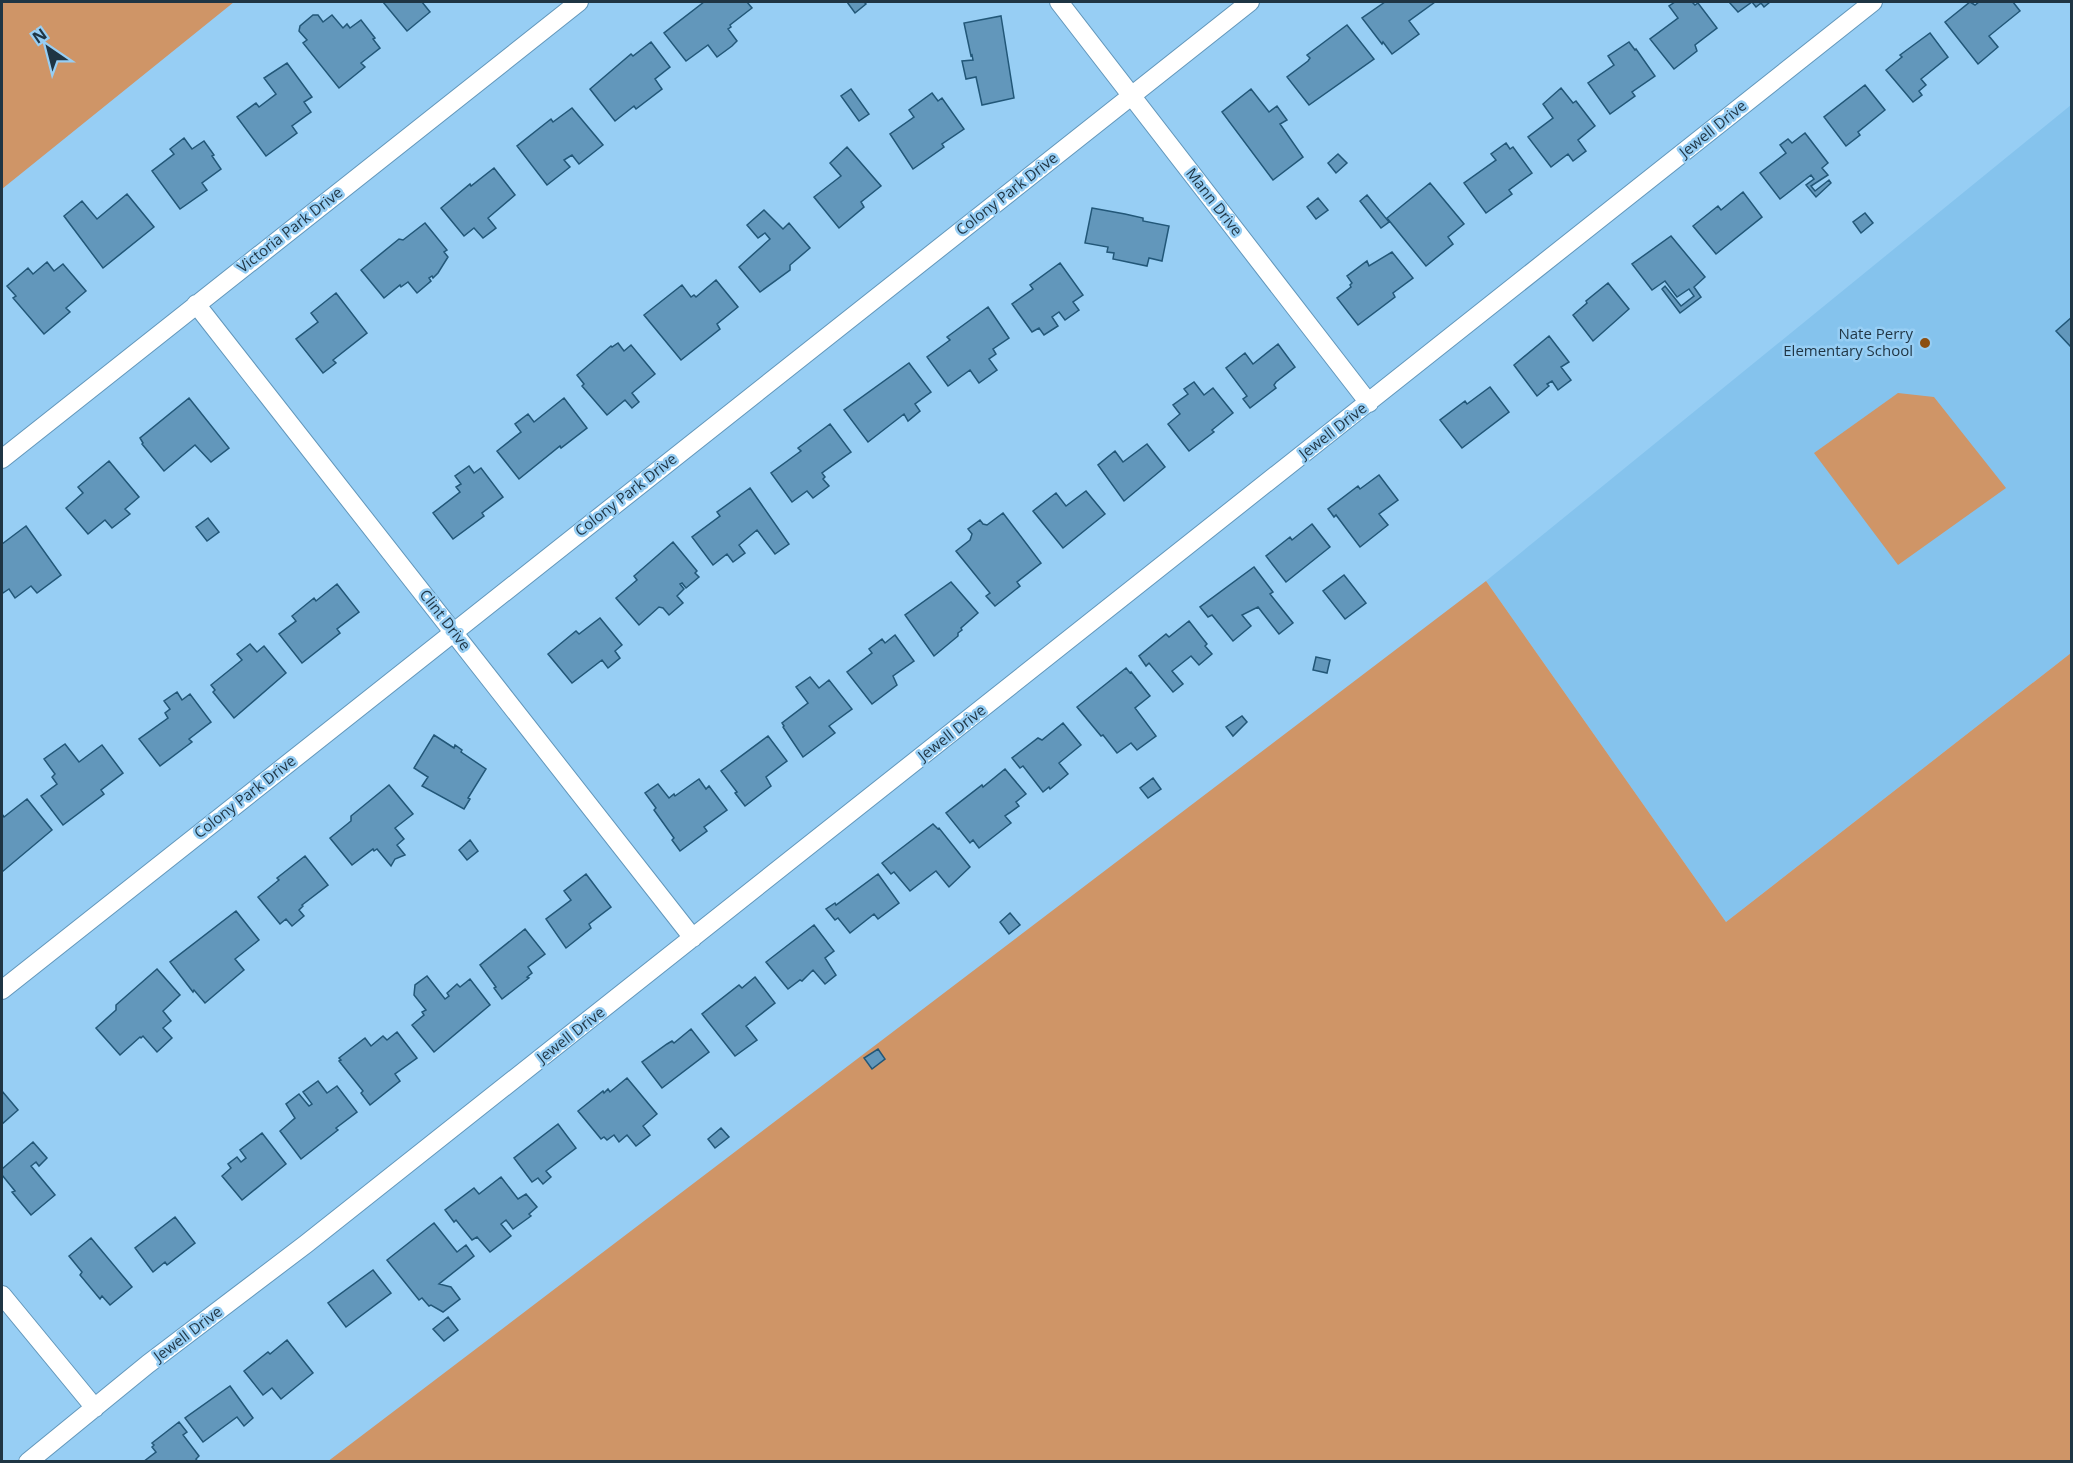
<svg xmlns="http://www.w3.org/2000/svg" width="2073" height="1463" viewBox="0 0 2073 1463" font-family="'Open Sans',sans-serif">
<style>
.built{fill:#85c3ed}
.green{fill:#cf9567}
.building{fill:#6297bb;stroke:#225778;stroke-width:1.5}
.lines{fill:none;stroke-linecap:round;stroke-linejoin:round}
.street-casing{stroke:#6297bb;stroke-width:20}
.street{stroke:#fff;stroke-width:18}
.poi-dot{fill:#8c4f11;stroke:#97cef4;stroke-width:2}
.labels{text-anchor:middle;stroke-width:5;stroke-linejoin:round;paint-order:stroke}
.street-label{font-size:15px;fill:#1f3544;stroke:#97cef4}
.poi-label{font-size:15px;fill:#1f3544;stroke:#97cef4;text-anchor:end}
</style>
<rect width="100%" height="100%" fill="#97cef4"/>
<!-- built -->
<path class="built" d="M 2071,105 L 2071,653 L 1726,922 L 1486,581 Z"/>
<!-- green -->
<path class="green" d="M 2,2 L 234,2 L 2,189 Z
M 1898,393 L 1934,397 L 2006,488 L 1898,565 L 1814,453 Z
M 1486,581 L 1726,922 L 2071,653 L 2071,1461 L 327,1462 Z"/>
<!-- building -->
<path class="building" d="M 383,2 L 422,2 L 430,12 L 407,31 Z
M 704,2 L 747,2 L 752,8 L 730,25 L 731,27 L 728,29 L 737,41 L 732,46 L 717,57 L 708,45 L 686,61 L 664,33 Z
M 847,2 L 864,2 L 866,4 L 855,13 Z
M 1385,2 L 1435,2 L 1409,21 L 1419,34 L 1392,54 L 1383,42 L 1382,44 L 1362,18 Z
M 1675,2 L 1692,2 L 1695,5 L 1698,3 L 1717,28 L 1695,45 L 1697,51 L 1674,69 L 1650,39 L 1678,18 L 1669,6 Z
M 1729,2 L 1770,2 L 1764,7 L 1761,3 L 1756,7 L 1752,2 L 1738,12 Z
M 1970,2 L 1975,5 L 1979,2 L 2013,2 L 2020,11 L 1989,36 L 1998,47 L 1978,64 L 1945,22 Z
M 313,15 L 318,15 L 323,22 L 332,15 L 343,28 L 347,24 L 350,28 L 361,20 L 375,38 L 373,39 L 380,48 L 361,63 L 365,67 L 339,88 L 303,43 L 307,40 L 299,31 L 300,26 Z
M 1001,16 L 1014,98 L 982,105 L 976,77 L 966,79 L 962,61 L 973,60 L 972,55 L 971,56 L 964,23 Z
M 1347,25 L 1374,59 L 1309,105 L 1287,77 L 1308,61 L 1310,58 L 1307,55 Z
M 1930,33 L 1948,57 L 1921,79 L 1926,85 L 1919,91 L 1922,95 L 1913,102 L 1886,70 L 1902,57 L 1900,55 Z
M 651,42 L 670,67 L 655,79 L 662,89 L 636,109 L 634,106 L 615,121 L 590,89 L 631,54 L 633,56 Z
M 1629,42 L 1635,50 L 1636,49 L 1655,76 L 1632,92 L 1635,96 L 1610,114 L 1588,83 L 1614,65 L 1608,56 Z
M 287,63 L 312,97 L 304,102 L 311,112 L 292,126 L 297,133 L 266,156 L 237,117 L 256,103 L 259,107 L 276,94 L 264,78 Z
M 1865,85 L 1885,110 L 1858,132 L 1860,135 L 1846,146 L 1824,117 Z
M 1561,88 L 1573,103 L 1576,101 L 1595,126 L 1578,140 L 1586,151 L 1573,161 L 1568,154 L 1551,167 L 1528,137 L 1553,118 L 1543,104 Z
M 851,89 L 869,114 L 859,121 L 841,96 Z
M 1251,89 L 1269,112 L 1277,106 L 1287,120 L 1280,124 L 1303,157 L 1273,180 L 1222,112 Z
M 932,93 L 938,101 L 942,98 L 964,129 L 942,144 L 944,147 L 913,169 L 890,134 L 914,117 L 909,110 Z
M 572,108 L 603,145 L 579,164 L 572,155 L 564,160 L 570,167 L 547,185 L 517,146 L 551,119 L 553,122 Z
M 1805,133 L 1828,163 L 1822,168 L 1828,175 L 1811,186 L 1815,191 L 1829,180 L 1831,183 L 1816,197 L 1806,185 L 1814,179 L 1811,175 L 1780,199 L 1760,173 L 1786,153 L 1780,145 L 1788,139 L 1792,143 Z
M 184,138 L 192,149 L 204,141 L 214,155 L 212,156 L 221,169 L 202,183 L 207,190 L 180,209 L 152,171 L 174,154 L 170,149 Z
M 1506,143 L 1510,149 L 1513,147 L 1532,173 L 1509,190 L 1512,194 L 1486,213 L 1464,183 L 1496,160 L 1491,154 Z
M 847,147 L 881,186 L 861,202 L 864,207 L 839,228 L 814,197 L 841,176 L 830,163 Z
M 1338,154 L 1347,163 L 1336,173 L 1328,163 Z
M 494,168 L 515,195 L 488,218 L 496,228 L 483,238 L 474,228 L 464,236 L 441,208 L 470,184 L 471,186 Z
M 1430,183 L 1464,224 L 1448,237 L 1453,244 L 1426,266 L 1387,218 Z
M 1743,192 L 1762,217 L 1716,254 L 1693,226 L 1718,206 L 1721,210 Z
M 127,194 L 154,227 L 103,268 L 64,216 L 82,201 L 97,219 Z
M 1367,195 L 1389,222 L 1381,228 L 1360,201 Z
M 1318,198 L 1328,210 L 1316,219 L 1307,207 Z
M 1092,208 L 1125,214 L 1143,218 L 1143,221 L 1169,226 L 1162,261 L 1149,258 L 1147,266 L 1113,259 L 1114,253 L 1107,252 L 1108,247 L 1085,243 Z
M 764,210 L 783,229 L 789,223 L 810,248 L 790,265 L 790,270 L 760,292 L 739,267 L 770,239 L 765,233 L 758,238 L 747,225 Z
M 1865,213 L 1873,223 L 1861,233 L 1853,222 Z
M 425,223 L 447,250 L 444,252 L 448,257 L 438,273 L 433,278 L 432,276 L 429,278 L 431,281 L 417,293 L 408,282 L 401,287 L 400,285 L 384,298 L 361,270 L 399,239 L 403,240 Z
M 1671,236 L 1705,277 L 1694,287 L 1701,297 L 1680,313 L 1662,289 L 1665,286 L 1681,306 L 1694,296 L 1689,289 L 1677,297 L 1665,281 L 1652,290 L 1632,264 Z
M 1392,252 L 1413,278 L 1393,293 L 1395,297 L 1358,325 L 1337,298 L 1351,287 L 1350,285 L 1352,283 L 1347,276 L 1367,261 L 1369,266 Z
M 47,262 L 54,271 L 63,264 L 86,291 L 66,308 L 70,312 L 44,334 L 13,298 L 16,296 L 7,286 L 28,268 L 33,274 Z
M 1060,263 L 1083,295 L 1073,302 L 1079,310 L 1065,320 L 1059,312 L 1052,317 L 1058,326 L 1044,335 L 1039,328 L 1032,332 L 1012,304 L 1033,289 L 1030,285 Z
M 716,280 L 738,307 L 717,324 L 720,329 L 681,360 L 644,315 L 682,285 L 691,297 L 694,295 L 696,297 Z
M 1608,283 L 1629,309 L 1593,341 L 1573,315 L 1587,303 L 1586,301 Z
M 336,293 L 367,333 L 333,360 L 336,363 L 323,373 L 296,339 L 318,322 L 311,313 Z
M 988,307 L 1009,338 L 993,349 L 996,354 L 989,359 L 997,370 L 979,383 L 970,370 L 948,386 L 927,357 L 950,340 L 947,337 Z
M 2072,317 L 2072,348 L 2056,331 Z
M 1549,336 L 1569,362 L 1561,367 L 1571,380 L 1558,390 L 1552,381 L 1547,384 L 1549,386 L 1537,396 L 1514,365 Z
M 618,343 L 624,351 L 631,345 L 655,374 L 632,393 L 639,402 L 632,408 L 625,400 L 607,415 L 582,386 L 584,384 L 577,375 L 611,346 L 612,347 Z
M 1278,344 L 1295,367 L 1276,382 L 1274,385 L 1276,388 L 1250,408 L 1243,399 L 1247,396 L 1226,368 L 1245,353 L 1253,364 Z
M 909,363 L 931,392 L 915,404 L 920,411 L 908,421 L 904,414 L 868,442 L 844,410 Z
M 1194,382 L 1204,395 L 1213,388 L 1233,413 L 1212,430 L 1214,432 L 1189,451 L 1168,424 L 1180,414 L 1173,405 L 1188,394 L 1184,389 Z
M 1490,387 L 1509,412 L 1462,448 L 1440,420 L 1465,401 L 1467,404 Z
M 189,398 L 229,448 L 211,462 L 195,445 L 164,471 L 142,444 L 143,443 L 140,438 Z
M 564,398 L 587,428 L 561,448 L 560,446 L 519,479 L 497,451 L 521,432 L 515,424 L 528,414 L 534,422 Z
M 830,424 L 851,452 L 822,473 L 825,477 L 823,479 L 829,486 L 813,498 L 807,491 L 792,502 L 771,473 L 801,451 L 798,448 Z
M 1147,444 L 1165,467 L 1124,501 L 1098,465 L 1115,451 L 1123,462 Z
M 109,461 L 139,497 L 125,509 L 130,514 L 112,528 L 105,520 L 88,534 L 66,508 L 83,493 L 78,487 Z
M 469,466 L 474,473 L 481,468 L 503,497 L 482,513 L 484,516 L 453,539 L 433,513 L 460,492 L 456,487 L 461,484 L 455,476 Z
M 1379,475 L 1398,500 L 1379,514 L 1388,525 L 1360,547 L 1336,515 L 1334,517 L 1328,509 L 1358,486 L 1360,489 Z
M 750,488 L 789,544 L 775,554 L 757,530 L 739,545 L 745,553 L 733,562 L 727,554 L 713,565 L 692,537 L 720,516 L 717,512 Z
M 1086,491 L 1105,514 L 1063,548 L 1033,511 L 1056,493 L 1066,506 Z
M 1003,513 L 1041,563 L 1017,582 L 1020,586 L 995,606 L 986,596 L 990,593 L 956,551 L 970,540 L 972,534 L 968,529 L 980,520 L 983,524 L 987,525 Z
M 208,518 L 219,532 L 207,541 L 196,527 Z
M 1312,524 L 1330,547 L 1286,582 L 1266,556 L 1290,537 L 1292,540 Z
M 26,526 L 61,575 L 37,593 L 31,586 L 15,598 L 9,589 L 3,593 L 2,591 L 2,544 Z
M 673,542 L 697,571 L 695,573 L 699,577 L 686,588 L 682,583 L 680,584 L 684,589 L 677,596 L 683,603 L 669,615 L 663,608 L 659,607 L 639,625 L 616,598 L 637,580 L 634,576 Z
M 1254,567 L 1273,592 L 1270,594 L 1293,623 L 1279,634 L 1258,607 L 1242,615 L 1251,626 L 1233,641 L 1212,615 L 1208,617 L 1200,607 Z
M 1344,575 L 1366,603 L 1345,619 L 1323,591 Z
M 951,582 L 978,613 L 961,628 L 962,630 L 958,633 L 958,636 L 934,656 L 905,615 Z
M 337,584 L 359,612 L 337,629 L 340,633 L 302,663 L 279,634 L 296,621 L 292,616 L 314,598 L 316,601 Z
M 600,618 L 622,645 L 615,651 L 620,658 L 608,668 L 602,660 L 572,683 L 548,654 L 576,631 L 579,634 Z
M 1189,621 L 1207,644 L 1205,646 L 1212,654 L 1199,665 L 1191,656 L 1172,671 L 1183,684 L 1173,692 L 1149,663 L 1146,666 L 1139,656 L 1166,634 L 1169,637 Z
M 895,635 L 914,661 L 893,676 L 897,685 L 872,704 L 847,672 L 872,653 L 869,649 L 882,639 L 885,643 Z
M 250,644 L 257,652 L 264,646 L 286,673 L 234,718 L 213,692 L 215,690 L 211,685 L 242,660 L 237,654 Z
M 1316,657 L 1330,660 L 1327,673 L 1313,670 Z
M 1126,668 L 1130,673 L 1131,672 L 1150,696 L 1135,708 L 1156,736 L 1137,750 L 1131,743 L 1117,753 L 1103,735 L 1101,736 L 1077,707 Z
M 810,677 L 819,688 L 829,680 L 852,709 L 829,726 L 835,733 L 803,757 L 783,727 L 784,726 L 782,723 L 808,703 L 796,687 Z
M 177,692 L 182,700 L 190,694 L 211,722 L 189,739 L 192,742 L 160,766 L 139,739 L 168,718 L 165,713 L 170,709 L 164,701 Z
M 1242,716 L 1247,722 L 1233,736 L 1226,727 Z
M 1063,723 L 1081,745 L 1059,763 L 1068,774 L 1050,789 L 1049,787 L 1043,792 L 1023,766 L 1020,768 L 1012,758 L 1038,738 L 1042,740 Z
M 434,735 L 454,748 L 455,745 L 462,750 L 461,752 L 486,769 L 468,798 L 470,799 L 464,809 L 422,786 L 428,777 L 414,768 Z
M 768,736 L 787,761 L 766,777 L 771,786 L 745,806 L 735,793 L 737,792 L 721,771 Z
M 65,744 L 79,762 L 102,745 L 123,773 L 101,790 L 104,794 L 63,825 L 41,796 L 57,784 L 52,777 L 55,774 L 44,759 Z
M 1005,769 L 1026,794 L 1016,802 L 1019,806 L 1005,816 L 1011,823 L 979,848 L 973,840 L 970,843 L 946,813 L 982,785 L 983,787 Z
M 1153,778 L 1161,789 L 1148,798 L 1140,788 Z
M 699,779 L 706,789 L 709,786 L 727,810 L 704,827 L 707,831 L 680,851 L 672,840 L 674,838 L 654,810 L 656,808 L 645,793 L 658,784 L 669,798 L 674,794 L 675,796 Z
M 389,785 L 413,814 L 395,828 L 404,839 L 397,845 L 405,855 L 395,859 L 391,866 L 377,849 L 374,851 L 373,849 L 352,865 L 330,838 L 351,821 L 351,816 Z
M 27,799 L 52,830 L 2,872 L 2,814 L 4,817 Z
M 933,824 L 938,829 L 939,828 L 970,867 L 949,887 L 936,871 L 910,891 L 894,872 L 891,874 L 882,863 Z
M 470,840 L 478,851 L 467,860 L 459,850 Z
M 305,856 L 328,885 L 302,905 L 303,906 L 299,910 L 304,916 L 292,926 L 286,919 L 280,924 L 258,897 L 279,880 L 277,878 Z
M 586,874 L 611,907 L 589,924 L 591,928 L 566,948 L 546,919 L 571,900 L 564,891 Z
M 878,874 L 899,903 L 878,919 L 874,914 L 850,933 L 838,918 L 835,920 L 826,909 L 835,903 L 836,905 Z
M 236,911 L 259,940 L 235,959 L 244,970 L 205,1003 L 194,990 L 193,992 L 170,962 Z
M 1010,913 L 1020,925 L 1009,934 L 1000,922 Z
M 814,925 L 834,951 L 825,958 L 836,975 L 825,984 L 813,970 L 802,981 L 800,980 L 788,989 L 766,962 Z
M 525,929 L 545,954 L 528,967 L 532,973 L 527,977 L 529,978 L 502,999 L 494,988 L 496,987 L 480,965 Z
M 157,969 L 180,995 L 163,1011 L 171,1021 L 163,1028 L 172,1038 L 157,1052 L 143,1036 L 141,1038 L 140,1037 L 120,1055 L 96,1028 L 116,1010 L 116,1005 Z
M 427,976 L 445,999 L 449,996 L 447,993 L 457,984 L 460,987 L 470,979 L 490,1005 L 434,1052 L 412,1025 L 424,1015 L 422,1012 L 426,1010 L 414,995 L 415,985 Z
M 755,977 L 775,1003 L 746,1026 L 757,1040 L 735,1056 L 702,1014 L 739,985 L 742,988 Z
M 691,1029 L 709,1052 L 662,1088 L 642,1062 L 667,1044 L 672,1041 L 674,1043 Z
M 397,1032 L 417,1058 L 395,1074 L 400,1081 L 370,1105 L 361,1093 L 363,1091 L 339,1061 L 341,1060 L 339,1058 L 365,1038 L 371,1046 L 383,1036 L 387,1040 Z
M 878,1049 L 885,1059 L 872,1069 L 864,1058 Z
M 627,1078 L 657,1114 L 643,1126 L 650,1135 L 636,1146 L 627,1135 L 619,1142 L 614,1135 L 607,1140 L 604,1137 L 601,1139 L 578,1111 L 603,1091 L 604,1093 L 608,1089 L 610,1092 Z
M 318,1081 L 327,1093 L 337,1086 L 357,1112 L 336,1128 L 338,1130 L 301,1159 L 280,1131 L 295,1118 L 286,1104 L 299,1094 L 309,1106 L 312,1104 L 303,1092 Z
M 2,1091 L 18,1110 L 2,1124 Z
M 558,1124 L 576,1148 L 546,1171 L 551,1177 L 543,1184 L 538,1178 L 532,1182 L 514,1158 Z
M 721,1128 L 729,1137 L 715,1148 L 708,1139 Z
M 262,1133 L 286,1164 L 242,1200 L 222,1176 L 231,1168 L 228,1164 L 237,1157 L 241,1162 L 246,1158 L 240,1150 Z
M 33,1142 L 47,1158 L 39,1166 L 36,1162 L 31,1166 L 55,1195 L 31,1215 L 12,1192 L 15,1191 L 2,1175 L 2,1169 Z
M 501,1177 L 518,1199 L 526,1194 L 537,1207 L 529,1214 L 531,1216 L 513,1229 L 506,1220 L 501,1224 L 511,1236 L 490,1252 L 477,1237 L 472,1240 L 456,1220 L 454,1222 L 445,1210 L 474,1188 L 479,1194 Z
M 175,1217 L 195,1243 L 167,1265 L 165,1262 L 153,1272 L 135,1248 Z
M 434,1223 L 457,1252 L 466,1245 L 474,1256 L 439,1284 L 451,1287 L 460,1299 L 443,1312 L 431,1305 L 429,1306 L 422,1298 L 419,1300 L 387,1260 Z
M 91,1238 L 132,1287 L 110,1305 L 102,1296 L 100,1299 L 80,1275 L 82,1272 L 69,1256 Z
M 373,1270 L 391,1293 L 346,1327 L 328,1303 Z
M 448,1317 L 458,1330 L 444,1341 L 433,1329 Z
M 287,1340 L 313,1373 L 281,1399 L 272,1388 L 263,1395 L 244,1371 L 268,1352 L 270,1354 Z
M 230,1386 L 253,1418 L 244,1426 L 237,1417 L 203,1442 L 185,1418 Z
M 179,1422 L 187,1432 L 183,1435 L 199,1456 L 196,1459 L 198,1462 L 143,1462 L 156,1452 L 152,1447 L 154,1445 L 152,1443 Z"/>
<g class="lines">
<defs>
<path id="street" d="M 1059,2 L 1369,403
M 196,304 L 693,938
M 2,459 L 579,2
M 2,990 L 1250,2
M 2,1295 L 95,1408
M 28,1462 L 148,1364 L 306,1244 L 1873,2"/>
</defs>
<!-- street casing -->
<use href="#street" class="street-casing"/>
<!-- street -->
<use href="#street" class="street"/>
</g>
<!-- markers -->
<circle class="poi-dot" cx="1925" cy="343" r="6"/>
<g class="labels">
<!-- street labels -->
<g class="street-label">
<text transform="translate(1713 129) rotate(-39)" y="5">Jewell Drive</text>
<text transform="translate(1007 194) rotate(-38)" y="5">Colony Park Drive</text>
<text transform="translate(1214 202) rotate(52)" y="5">Mann Drive</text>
<text transform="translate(290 230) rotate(-38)" y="5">Victoria Park Drive</text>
<text transform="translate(1333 431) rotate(-38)" y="5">Jewell Drive</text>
<text transform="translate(626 495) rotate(-38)" y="5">Colony Park Drive</text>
<text transform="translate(445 620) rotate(52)" y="5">Clint Drive</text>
<text transform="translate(952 733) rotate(-38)" y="5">Jewell Drive</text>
<text transform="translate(245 797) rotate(-38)" y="5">Colony Park Drive</text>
<text transform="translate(571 1035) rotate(-38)" y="5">Jewell Drive</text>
<text transform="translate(188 1334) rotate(-37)" y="5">Jewell Drive</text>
</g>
<!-- poi labels -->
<g class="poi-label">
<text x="1913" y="339">Nate Perry<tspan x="1913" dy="17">Elementary School</tspan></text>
</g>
</g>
<!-- border -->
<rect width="2073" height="1463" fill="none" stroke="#1f3544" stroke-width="6"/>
<!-- north arrow -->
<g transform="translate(48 48) rotate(325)" stroke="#97cef4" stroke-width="4.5" paint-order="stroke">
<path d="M0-4.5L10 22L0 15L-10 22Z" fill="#1f3544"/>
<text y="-9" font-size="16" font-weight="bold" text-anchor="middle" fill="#1f3544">N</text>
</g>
</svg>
